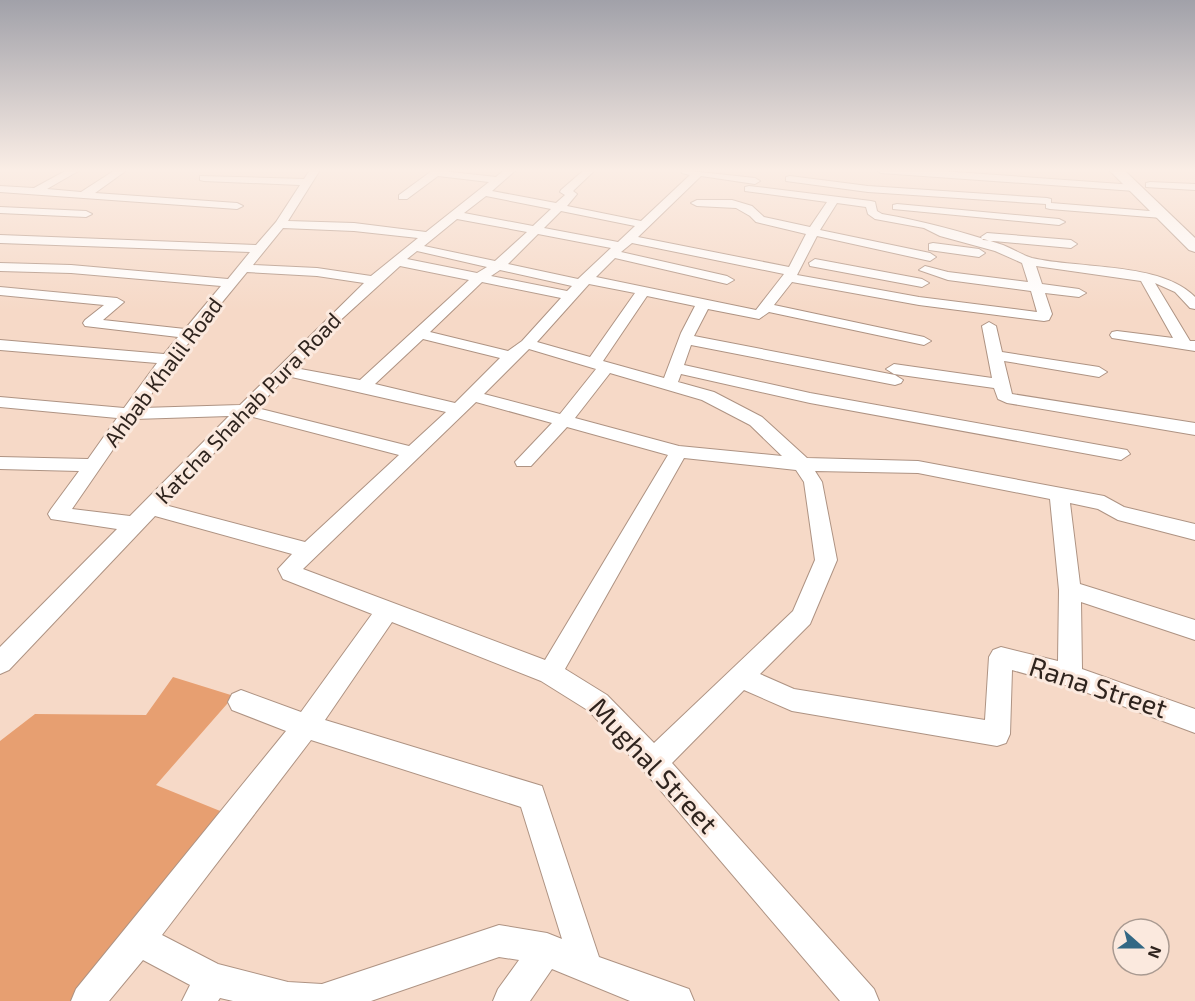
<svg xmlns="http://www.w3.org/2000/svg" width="1195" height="1001" viewBox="0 0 1195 1001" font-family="'Exo 2',sans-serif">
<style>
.green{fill:#e79f71}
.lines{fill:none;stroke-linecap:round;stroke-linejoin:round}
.minor-casing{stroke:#ae9383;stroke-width:2}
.major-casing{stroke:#ae9383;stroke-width:2}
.minor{fill:#fff;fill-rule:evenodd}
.major{fill:#fff;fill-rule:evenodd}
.labels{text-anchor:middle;stroke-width:6;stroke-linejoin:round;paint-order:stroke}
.street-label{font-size:22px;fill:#2f241e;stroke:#fbe9de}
.near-street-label{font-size:27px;fill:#2f241e;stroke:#fbe9de}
</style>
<rect width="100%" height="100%" fill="#f6d9c7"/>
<!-- green -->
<path class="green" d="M 173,677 L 234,696 L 156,785 L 235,817 L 87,1001 L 0,1001 L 0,741 L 35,714 L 146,715 Z"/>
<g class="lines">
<defs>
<path id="minor" d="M 67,170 L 80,170 L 47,189 L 81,192 L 115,170 L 127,170 L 95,193 L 237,203 L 243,206 L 237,209 L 0,192 L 0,186 L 34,188 Z
M 310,170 L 320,170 L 288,221 L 354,223 L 426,232 L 489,182 L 438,176 L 407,199 L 399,199 L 399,195 L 433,170 L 496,177 L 504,170 L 516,170 L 492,191 L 556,203 L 565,195 L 560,192 L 561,190 L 584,170 L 595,170 L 573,191 L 577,194 L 567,206 L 641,221 L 690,175 L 682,173 L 681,170 L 755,178 L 760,181 L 755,184 L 701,176 L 638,237 L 789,267 L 806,234 L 756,222 L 750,216 L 736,208 L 697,206 L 691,203 L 697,200 L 732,200 L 752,206 L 764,217 L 810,227 L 827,202 L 745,191 L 745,187 L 749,186 L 871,201 L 875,202 L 877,211 L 882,214 C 923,221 963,232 1003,245 C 1013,249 1022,255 1032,258 C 1079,269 1162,262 1195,297 L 1195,309 L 1190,308 L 1175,292 L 1155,283 L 1190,341 L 1195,341 L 1195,351 L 1112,338 L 1110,335 L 1112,332 L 1117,331 L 1173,338 L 1141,281 L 1036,266 L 1042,284 L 1079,289 L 1086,293 L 1079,297 L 1045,293 L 1052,314 L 1049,320 L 1044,321 L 919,305 L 792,282 L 774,305 L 924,337 L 931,341 L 924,345 L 769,312 L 759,319 L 708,309 L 694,336 L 895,375 L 903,380 L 901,383 L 895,385 L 691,345 L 684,365 L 810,393 L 1127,450 L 1130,454 L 1121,460 L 810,403 L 681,374 L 678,382 L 714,392 L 762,417 L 807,458 L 918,461 L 1104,496 L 1124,507 L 1195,524 L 1195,540 L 1118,520 L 1098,509 L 1070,503 L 1080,584 L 1195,620 L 1195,640 L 1081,602 L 1082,669 L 1195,709 L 1195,733 L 1069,686 L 1012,670 L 1010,734 L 1006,743 L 997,746 L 792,711 L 744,690 L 672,763 L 874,989 L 879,1001 L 840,1001 L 644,771 L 589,711 L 541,681 L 392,622 L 325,720 L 542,786 L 599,957 L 689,989 L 694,1001 L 630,1001 L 552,969 L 530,1001 L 493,1001 L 498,989 L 519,960 L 499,957 L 371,1001 L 233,1001 L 220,998 L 218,1001 L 182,1001 L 190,985 L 143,960 L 109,1001 L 71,1001 L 76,989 L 286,731 L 232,710 L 228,702 L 232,694 L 241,690 L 301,712 L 372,614 L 283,579 L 278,569 L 292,554 L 155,516 L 9,670 L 0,674 L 0,647 L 117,529 L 51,519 L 48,514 L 51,509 L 79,471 L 0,469 L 0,457 L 88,459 L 117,418 L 0,407 L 0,397 L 124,408 L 157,363 L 0,350 L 0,340 L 164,354 L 178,337 L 85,326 L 83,323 L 85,320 L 104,305 L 0,295 L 0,287 L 117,298 L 124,302 L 103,320 L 185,329 L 221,286 L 71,273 L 0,271 L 0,263 L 71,265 L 228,279 L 250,252 L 0,243 L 0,235 L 256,245 L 276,222 L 300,185 L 204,181 L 200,180 L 200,176 L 304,179 ZM 486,196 L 551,209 L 533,226 L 464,213 ZM 837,203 L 866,207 L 868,214 L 875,219 L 924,228 L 940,236 L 995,251 L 1022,263 L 1028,282 L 948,272 L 925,266 L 919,270 L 948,280 L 1031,291 L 1037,312 L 919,297 L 797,275 L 817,236 L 930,261 L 936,257 L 930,253 L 820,230 ZM 561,211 L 635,226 L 618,242 L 544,228 ZM 457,219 L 527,232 L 495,261 L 424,246 ZM 283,228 L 354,231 L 418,238 L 371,276 L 317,268 L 253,265 ZM 538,234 L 611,248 L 578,279 L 508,264 ZM 632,243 L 784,274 L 756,310 L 596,277 L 615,258 L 727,284 L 734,280 L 727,276 L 621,252 ZM 417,251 L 487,267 L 477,273 L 407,259 ZM 400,266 L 469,280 L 360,380 L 295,368 L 334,326 ZM 500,270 L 572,286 L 567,291 L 491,276 ZM 247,272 L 317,276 L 364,283 L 240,405 L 142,408 L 173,362 ZM 482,282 L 561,298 L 522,341 L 508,351 L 430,332 ZM 589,284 L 635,293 L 590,357 L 537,342 ZM 647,296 L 695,306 L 681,333 L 664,378 L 603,361 ZM 423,339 L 500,358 L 455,403 L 375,384 ZM 529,349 L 596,369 L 560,414 L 484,394 ZM 610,373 L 702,400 L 750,425 L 782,456 L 679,446 L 575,418 ZM 287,376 L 446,412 L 409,446 L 257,408 ZM 476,402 L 552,423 L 515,462 L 517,466 L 531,466 L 567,427 L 668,455 L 545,660 L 303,569 ZM 229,416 L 130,516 L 72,509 L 134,419 ZM 249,416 L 399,455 L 305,542 L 165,505 ZM 684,458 L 796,470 L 804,482 L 815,560 L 793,611 L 654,743 L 607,695 L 565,669 ZM 815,471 L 918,473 L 1050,499 L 1059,590 L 1058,661 L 1001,647 L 993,650 L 989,657 L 985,720 L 794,689 L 760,674 L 810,624 L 837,560 L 822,482 ZM 311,740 L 521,807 L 562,939 L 547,933 L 499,925 L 322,984 L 288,982 L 218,964 L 162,935 Z
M 876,170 L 927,170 L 1135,185 L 1140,188 L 1135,191 L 881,173 Z
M 790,176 L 868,186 L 1047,198 L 1051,199 L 1051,203 L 1162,212 L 1168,215 L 1162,218 L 1050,209 L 1046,208 L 1046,204 L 868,192 L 786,181 L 786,177 Z
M 1150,182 L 1195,184 L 1195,190 L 1146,187 L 1146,183 Z
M 897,204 L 1059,219 L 1065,222 L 1059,225 L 893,209 L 893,205 Z
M 0,207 L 86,211 L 92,214 L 86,217 L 0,213 Z
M 987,233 L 1071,240 L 1077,244 L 1071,248 L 983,240 L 981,237 Z
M 933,243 L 979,249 L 985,253 L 979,257 L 929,250 L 929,244 Z
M 815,259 L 922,279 L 929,283 L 922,287 L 810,266 L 809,263 Z
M 989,322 L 996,326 L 1002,352 L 1099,367 L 1107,372 L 1099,377 L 1004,361 L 1012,394 L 1195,423 L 1195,435 L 1007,403 L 998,399 L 994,388 L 894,374 L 886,369 L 894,364 L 992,378 L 982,326 Z"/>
<path id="major" d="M 1109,170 L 1124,170 L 1195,238 L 1195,252 L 1189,250 Z"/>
</defs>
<!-- minor casing -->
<use href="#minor" class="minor-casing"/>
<!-- major casing -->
<use href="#major" class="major-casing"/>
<!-- minor -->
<use href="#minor" class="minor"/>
<!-- major -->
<use href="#major" class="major"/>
</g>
<!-- sky -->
<linearGradient id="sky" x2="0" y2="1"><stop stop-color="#a1a1a9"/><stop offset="0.55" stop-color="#fbeee6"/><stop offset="1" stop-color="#fbeee6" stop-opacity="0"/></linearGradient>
<rect width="1195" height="310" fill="url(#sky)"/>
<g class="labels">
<!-- street labels -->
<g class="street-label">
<text transform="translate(163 372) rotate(-53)" y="8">Ahbab Khalil Road</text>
<text transform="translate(248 408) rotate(-46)" y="8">Katcha Shahab Pura Road</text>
</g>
<!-- near-street labels -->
<g class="near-street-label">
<text transform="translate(1098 688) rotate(18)" y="9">Rana Street</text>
<text transform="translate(653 766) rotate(47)" y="9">Mughal Street</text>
</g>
</g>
<!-- north arrow -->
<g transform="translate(1141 947) rotate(111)"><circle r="28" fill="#fbe9de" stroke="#a99a91" stroke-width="1.5"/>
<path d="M0-4.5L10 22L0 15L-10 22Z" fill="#336884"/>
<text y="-9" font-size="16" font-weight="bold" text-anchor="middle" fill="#2f241e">N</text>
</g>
</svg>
